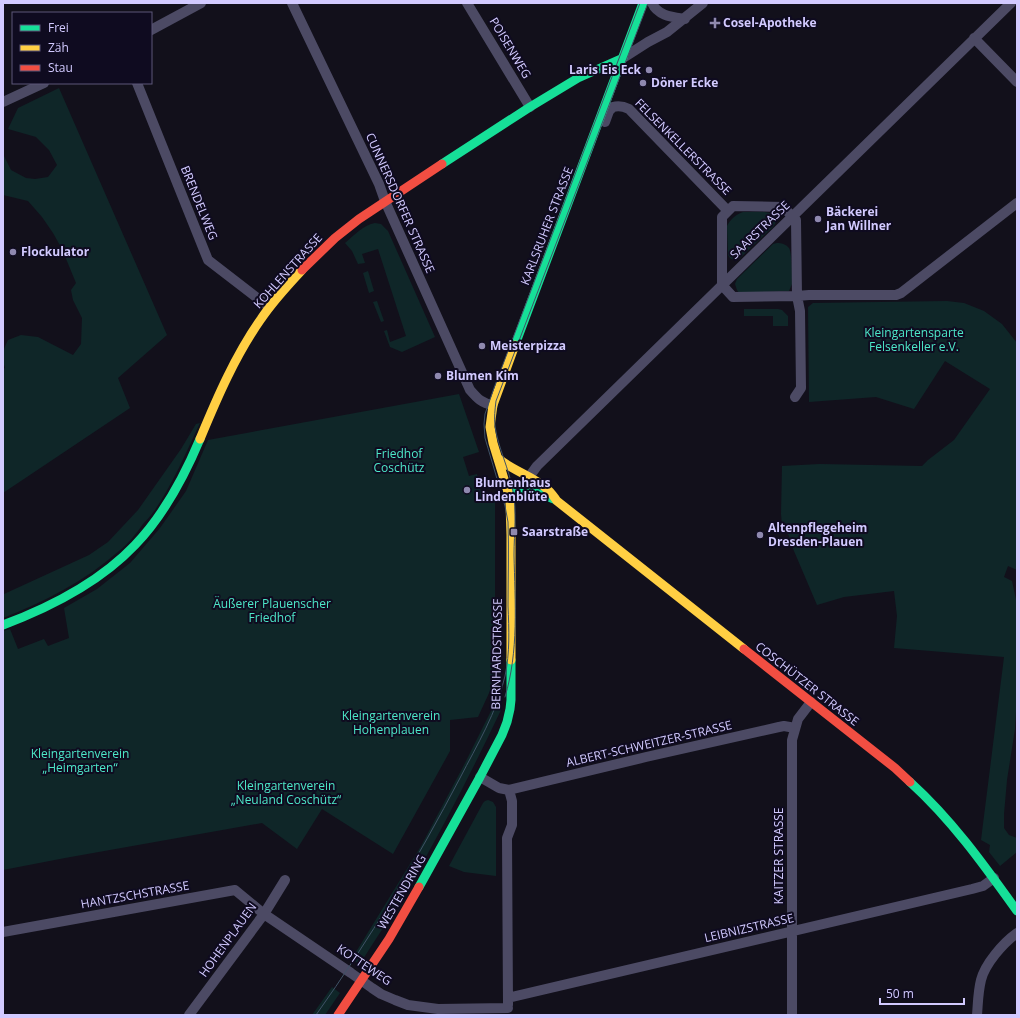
<svg xmlns="http://www.w3.org/2000/svg" width="1020" height="1018" viewBox="0 0 1020 1018" font-family="'Open Sans',sans-serif">
<style>
.green{fill:#0f2628}
.lines{fill:none;stroke-linecap:round;stroke-linejoin:round}
.street{stroke:#4c4a64;stroke-width:10}
.fast{stroke:#16e098;stroke-width:9}
.slow{stroke:#ffcf43;stroke-width:9}
.jam{stroke:#f24e42;stroke-width:9}
.tram{stroke:#3f5266;stroke-width:1}
.poi-dot{fill:#8f89af;stroke:#0f0b20;stroke-width:1.5}
.labels{text-anchor:middle;stroke-width:4;stroke-linejoin:round;paint-order:stroke}
.poi-label{font-size:12px;font-weight:bold;fill:#d2caff;stroke:#0f0b20;text-anchor:start}
.street-label{font-size:12px;fill:#d2caff;stroke:#0f0b20}
.park-label{font-size:12px;fill:#4de7c8;stroke:#0f0b20}
</style>
<rect width="100%" height="100%" fill="#12101b"/>
<!-- green -->
<path class="green" d="M 59,88 L 167,335 L 118,378 L 130,408 L 3,493 L 3,369 L 5,368 C 1,356 3,350 8,340 L 21,335 L 38,337 L 73,355 L 81,344 L 82,318 L 73,300 L 71,290 L 76,283 L 62,249 L 53,233 L 42,217 L 28,201 L 3,195 L 3,150 L 4,156 L 11,170 L 26,178 L 35,179 L 48,177 L 57,165 L 49,150 L 36,137 L 8,129 L 18,108 Z
M 743,212 C 752,212 787,208 773,227 L 741,257 C 736,261 731,261 728,255 L 727,226 C 730,220 736,214 743,212 Z
M 375,223 L 381,224 L 388,231 L 435,337 L 402,352 L 390,347 L 384,331 L 387,330 L 390,342 L 406,336 L 378,249 L 362,254 L 365,263 L 358,264 L 352,251 L 345,243 C 354,235 364,225 375,223 Z
M 777,243 C 781,243 786,244 789,248 C 792,252 792,277 792,284 L 789,291 L 739,293 L 737,290 L 735,284 L 737,279 L 773,244 Z
M 368,271 L 374,291 L 369,293 L 363,273 Z
M 377,301 L 384,321 L 381,322 L 373,302 Z
M 947,301 L 964,303 L 984,311 L 1002,324 L 1017,343 L 1017,570 L 1008,566 L 1004,577 L 1012,581 L 1017,604 L 1017,695 L 1015,729 L 1007,780 L 1004,814 L 1004,828 L 1009,835 L 1017,838 L 1017,852 L 1000,866 L 989,852 L 990,845 L 981,840 L 1004,657 L 894,648 L 897,616 L 894,591 L 844,597 L 817,605 L 791,544 L 789,536 L 782,525 L 781,514 L 782,466 L 820,464 L 922,466 L 928,460 L 954,440 L 990,389 L 945,361 L 914,409 L 876,397 L 809,402 L 808,307 L 813,303 Z
M 744,309 L 778,309 L 782,310 L 788,316 L 788,326 L 773,326 L 773,316 L 744,316 Z
M 459,394 L 479,452 L 463,457 L 469,476 L 477,474 L 483,501 L 495,499 L 495,680 L 478,717 L 450,720 L 450,751 L 393,854 L 322,809 L 297,849 L 262,823 L 65,858 L 3,870 L 3,631 L 10,629 L 18,649 L 44,639 L 48,646 L 69,638 L 64,608 L 97,589 L 130,563 L 160,528 L 186,491 L 208,440 Z
M 200,423 C 186,453 173,483 155,510 C 151,515 147,520 143,524 C 136,534 128,544 119,551 C 85,581 44,602 3,618 L 4,594 L 89,555 L 108,542 L 138,510 L 181,449 L 196,424 Z
M 493,707 L 501,710 C 473,769 443,828 410,885 C 394,912 376,938 360,964 L 351,960 L 421,846 L 465,763 Z
M 488,800 L 493,802 L 496,807 L 496,876 L 464,872 L 449,866 L 483,803 L 485,801 Z
M 332,987 L 340,993 L 325,1015 L 312,1015 Z"/>
<g class="lines">
<!-- street -->
<path class="street" d="M 292,3 L 379,184 L 385,201 L 470,390 C 477,398 481,403 493,405
M 467,3 L 530,107
M 652,3 C 658,16 672,17 685,19
M 151,30 L 201,3
M 974,38 L 1017,82
M 623,58 L 648,42 L 667,32 L 703,3
M 137,83 L 208,260 L 269,307
M 3,102 L 44,83
M 605,122 L 609,111 L 613,107 C 619,105 623,106 629,109 L 728,211
M 733,206 L 783,207 L 796,220 L 797,296 L 733,297 L 722,285 L 722,217 Z
M 795,397 L 801,388 L 800,311 L 797,296 L 809,295 L 896,295 L 901,293 L 1017,203
M 529,477 L 537,466 L 1011,3
M 480,777 L 499,788 L 509,790 L 646,757 L 779,727 L 784,726 L 795,728
M 3,932 L 235,890 L 264,914 L 351,973 L 372,988 L 381,994 L 395,1000 L 408,1005 L 438,1009 L 508,1008
M 508,998 L 972,889 L 983,886 L 994,878
M 508,1005 L 507,838 L 512,825 L 512,801 L 509,790
M 189,1015 L 264,914 L 285,880
M 792,1015 L 792,740 L 798,719 L 811,702
M 977,1015 C 978,1003 978,992 981,980 C 985,964 1003,943 1017,933"/>
<!-- fast -->
<path class="fast" d="M 442,164 L 530,107 L 578,78 L 623,58
M 515,345 L 643,3
M 508,492 C 524,489 539,493 554,499
M 3,625 C 51,607 99,583 135,545 C 164,515 184,477 200,439
M 910,782 C 952,820 984,865 1017,911
M 419,887 L 480,777 L 502,735 L 507,722 L 510,709 L 511,700 L 511,660"/>
<!-- slow -->
<path class="slow" d="M 200,439 C 217,398 235,356 261,319 C 273,301 288,285 302,270
M 499,459 C 513,471 533,476 547,489 C 551,492 554,497 557,501 L 744,649
M 511,660 L 511,535 L 510,503 L 508,492 L 493,443 L 490,427 L 493,405 L 515,345"/>
<!-- jam -->
<path class="jam" d="M 302,270 L 335,238 L 359,219 L 442,164
M 744,649 L 895,768 L 910,782
M 338,1015 L 389,939 L 419,887"/>
<!-- tram -->
<path class="tram" d="M 505,697 C 519,651 515,602 514,555 C 514,533 517,511 513,491 C 509,468 498,448 495,426 C 494,418 495,409 496,401 L 648,3
M 316,1015 C 370,939 417,860 460,778 C 477,745 497,712 505,676 C 510,653 509,629 508,606 C 508,578 509,550 508,522 L 505,506 L 485,438 L 484,424 L 485,414 L 494,388 L 640,3"/>
</g>
<!-- markers -->
<g class="poi-dot">
<path d="M713 17h4v4h4v4h-4v4h-4v-4h-4v-4h4z"/>
<circle cx="649" cy="70" r="4"/>
<circle cx="643" cy="83" r="4"/>
<circle cx="818" cy="219" r="4"/>
<circle cx="13" cy="252" r="4"/>
<circle cx="482" cy="346" r="4"/>
<circle cx="438" cy="376" r="4"/>
<circle cx="467" cy="490" r="4"/>
<rect x="510" y="528" width="8" height="8" rx="2"/>
<circle cx="760" cy="535" r="4"/>
</g>
<g class="labels">
<!-- poi labels -->
<g class="poi-label">
<text x="723" y="27">Cosel-Apotheke</text>
<text x="641" y="74" text-anchor="end">Laris Eis Eck</text>
<text x="651" y="87">Döner Ecke</text>
<text x="826" y="216">Bäckerei<tspan x="826" dy="14">Jan Willner</tspan></text>
<text x="21" y="256">Flockulator</text>
<text x="490" y="350">Meisterpizza</text>
<text x="446" y="380">Blumen Kim</text>
<text x="475" y="487">Blumenhaus<tspan x="475" dy="14">Lindenblüte</tspan></text>
<text x="768" y="532">Altenpflegeheim<tspan x="768" dy="14">Dresden-Plauen</tspan></text>
<text x="522" y="536">Saarstraße</text>
</g>
<!-- street labels -->
<g class="street-label">
<text transform="translate(510 48) rotate(59)" y="4">POISENWEG</text>
<text transform="translate(683 147) rotate(45)" y="4">FELSENKELLERSTRASSE</text>
<text transform="translate(199 203) rotate(68)" y="4">BRENDELWEG</text>
<text transform="translate(400 203) rotate(66)" y="4">CUNNERSDORFER STRASSE</text>
<text transform="translate(547 226) rotate(-69)" y="4">KARLSRUHER STRASSE</text>
<text transform="translate(760 230) rotate(-44)" y="4">SAARSTRASSE</text>
<text transform="translate(288 271) rotate(-48)" y="4">KOHLENSTRASSE</text>
<text transform="translate(497 654) rotate(-89)" y="4">BERNHARDSTRASSE</text>
<text transform="translate(807 684) rotate(38)" y="4">COSCHÜTZER STRASSE</text>
<text transform="translate(649 744) rotate(-13)" y="4">ALBERT-SCHWEITZER-STRASSE</text>
<text transform="translate(779 856) rotate(-90)" y="4">KAITZER STRASSE</text>
<text transform="translate(402 892) rotate(-60)" y="4">WESTENDRING</text>
<text transform="translate(135 895) rotate(-10)" y="4">HANTZSCHSTRASSE</text>
<text transform="translate(749 928) rotate(-13)" y="4">LEIBNIZSTRASSE</text>
<text transform="translate(228 940) rotate(-54)" y="4">HOHENPLAUEN</text>
<text transform="translate(364 965) rotate(34)" y="4">KOTTEWEG</text>
</g>
<!-- park labels -->
<g class="park-label">
<text x="914" y="337">Kleingartensparte<tspan x="914" dy="14">Felsenkeller e.V.</tspan></text>
<text x="399" y="458">Friedhof<tspan x="399" dy="14">Coschütz</tspan></text>
<text x="272" y="608">Äußerer Plauenscher<tspan x="272" dy="14">Friedhof</tspan></text>
<text x="391" y="720">Kleingartenverein<tspan x="391" dy="14">Hohenplauen</tspan></text>
<text x="80" y="758">Kleingartenverein<tspan x="80" dy="14">„Heimgarten“</tspan></text>
<text x="286" y="790">Kleingartenverein<tspan x="286" dy="14">„Neuland Coschütz“</tspan></text>
</g>
</g>
<!-- border -->
<rect width="1020" height="1018" fill="none" stroke="#d2caff" stroke-width="8"/>
<!-- legend -->
<rect x="12" y="12" width="140" height="72" fill="#0f0b20" stroke="#5d5779"/>
<rect x="20" y="25" width="20" height="6" fill="#16e098" stroke="#5d5779"/>
<text x="48" y="32" font-size="12" fill="#d2caff">Frei</text>
<rect x="20" y="45" width="20" height="6" fill="#ffcf43" stroke="#5d5779"/>
<text x="48" y="52" font-size="12" fill="#d2caff">Zäh</text>
<rect x="20" y="65" width="20" height="6" fill="#f24e42" stroke="#5d5779"/>
<text x="48" y="72" font-size="12" fill="#d2caff">Stau</text>
<!-- scale -->
<path d="M880 998v6h84v-6" fill="none" stroke="#d2caff" stroke-width="2"/>
<text x="886" y="998" font-size="12" fill="#d2caff" stroke="#0f0b20" stroke-width="3" paint-order="stroke">50 m</text>
</svg>
